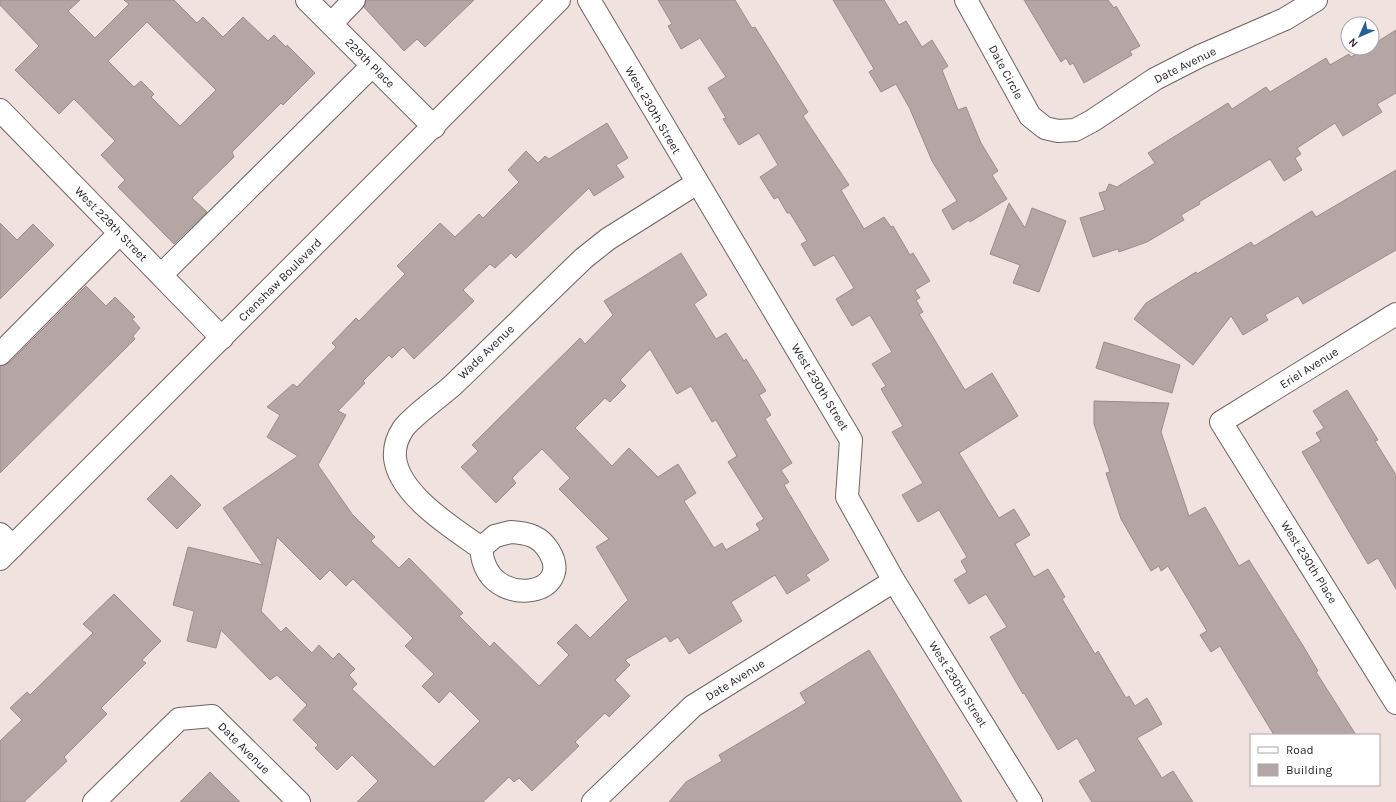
<svg xmlns="http://www.w3.org/2000/svg" width="1396" height="802" viewBox="0 0 1396 802" font-family="Karla,sans-serif">
<style>
.building{fill:#b3a6a4;stroke:#9a8e8b;fill-rule:evenodd}
.lines{fill:none;stroke-linecap:round;stroke-linejoin:round}
.minor-casing{stroke:#6f6461;stroke-width:24}
.major-casing{stroke:#6f6461;stroke-width:24}
.minor{stroke:#fff;stroke-width:22}
.major{stroke:#fff;stroke-width:22}
.labels{text-anchor:middle;stroke-width:3.5;stroke-linejoin:round;paint-order:stroke}
.street-label{font-size:12px;fill:#2b2625;stroke:#fff}
</style>
<rect width="100%" height="100%" fill="#efe2df"/>
<!-- building -->
<path class="building" d="M 0,0 L 80,0 L 68,11 L 95,38 L 129,4 L 124,0 L 174,0 L 197,23 L 203,17 L 223,37 L 243,17 L 268,41 L 274,35 L 286,47 L 287,45 L 315,73 L 283,105 L 281,103 L 232,152 L 234,157 L 192,198 L 207,212 L 174,244 L 118,187 L 125,180 L 101,155 L 115,141 L 74,99 L 59,114 L 15,70 L 39,46 L 0,5 ZM 147,22 L 216,90 L 180,126 L 151,97 L 154,94 L 141,81 L 134,87 L 108,61 Z
M 366,0 L 474,0 L 425,47 L 417,39 L 404,51 L 364,7 Z
M 658,0 L 735,0 L 752,28 L 755,27 L 808,112 L 803,116 L 849,185 L 841,190 L 864,229 L 884,217 L 891,227 L 893,226 L 910,255 L 913,253 L 930,281 L 915,290 L 920,298 L 916,300 L 923,312 L 919,314 L 965,390 L 992,373 L 1018,416 L 959,453 L 999,518 L 1014,509 L 1030,535 L 1015,544 L 1034,577 L 1048,569 L 1065,597 L 1062,599 L 1095,654 L 1098,651 L 1126,698 L 1129,696 L 1135,706 L 1147,698 L 1162,724 L 1137,738 L 1162,778 L 1173,771 L 1193,802 L 1092,802 L 1079,781 L 1096,771 L 1077,738 L 1058,750 L 1024,693 L 1023,694 L 990,637 L 1007,627 L 986,594 L 969,604 L 954,580 L 967,572 L 961,561 L 967,557 L 939,510 L 918,522 L 902,495 L 923,483 L 892,432 L 903,426 L 881,389 L 886,386 L 872,364 L 892,352 L 870,315 L 852,326 L 836,299 L 854,288 L 834,255 L 814,266 L 801,244 L 807,241 L 790,213 L 787,213 L 778,197 L 774,199 L 760,177 L 778,165 L 759,133 L 739,145 L 723,119 L 726,118 L 708,88 L 726,77 L 700,38 L 681,49 L 668,26 L 672,24 Z
M 833,0 L 884,0 L 899,25 L 906,21 L 922,47 L 932,40 L 948,66 L 942,70 L 958,110 L 966,107 L 981,143 L 998,171 L 992,175 L 1007,199 L 970,222 L 969,220 L 953,230 L 942,210 L 957,201 L 932,161 L 910,109 L 896,84 L 881,92 L 869,72 L 874,69 Z
M 1024,0 L 1108,0 L 1114,8 L 1116,6 L 1140,46 L 1130,51 L 1132,55 L 1084,83 L 1073,63 L 1070,65 L 1066,58 L 1061,62 Z
M 1396,30 L 1396,93 L 1377,104 L 1382,112 L 1343,136 L 1335,123 L 1297,148 L 1301,154 L 1295,158 L 1302,170 L 1284,181 L 1270,159 L 1199,202 L 1200,204 L 1181,215 L 1184,220 L 1147,242 L 1119,252 L 1118,249 L 1093,257 L 1080,218 L 1105,210 L 1099,193 L 1106,191 L 1109,184 L 1117,187 L 1155,163 L 1148,153 L 1228,103 L 1232,109 L 1266,87 L 1270,92 L 1326,58 L 1330,65 L 1349,54 L 1351,57 L 1366,48 L 1372,48 L 1372,45 Z
M 607,123 L 628,158 L 616,165 L 624,177 L 594,196 L 589,188 L 516,258 L 511,253 L 495,268 L 490,264 L 463,290 L 474,301 L 414,359 L 403,347 L 392,358 L 389,355 L 363,381 L 365,383 L 338,411 L 346,415 L 318,465 L 352,514 L 375,537 L 371,541 L 399,568 L 409,558 L 463,613 L 459,616 L 490,647 L 494,642 L 539,686 L 569,655 L 557,643 L 576,624 L 590,638 L 628,600 L 596,547 L 609,539 L 559,489 L 570,478 L 542,449 L 512,478 L 516,483 L 496,503 L 461,467 L 478,451 L 472,445 L 580,338 L 585,344 L 613,315 L 604,301 L 681,253 L 707,295 L 694,304 L 716,339 L 726,333 L 744,361 L 746,359 L 766,391 L 759,395 L 771,415 L 765,419 L 792,463 L 781,470 L 789,482 L 784,485 L 829,560 L 806,575 L 810,580 L 787,594 L 775,575 L 731,602 L 742,621 L 689,654 L 678,637 L 670,642 L 666,636 L 625,660 L 630,665 L 615,680 L 630,696 L 609,717 L 605,713 L 575,742 L 579,746 L 532,791 L 519,778 L 514,782 L 509,777 L 483,802 L 357,802 L 378,781 L 352,755 L 337,770 L 315,748 L 318,745 L 293,720 L 307,705 L 277,675 L 270,680 L 221,630 L 216,648 L 187,641 L 194,611 L 173,605 L 188,547 L 263,565 L 223,508 L 298,456 L 267,437 L 280,415 L 267,407 L 293,384 L 297,387 L 336,347 L 332,343 L 356,318 L 359,321 L 405,274 L 397,266 L 440,223 L 455,237 L 479,214 L 483,218 L 519,182 L 508,170 L 526,151 L 538,163 L 545,156 L 549,159 ZM 650,349 L 677,394 L 691,386 L 712,422 L 716,420 L 737,456 L 728,462 L 764,519 L 756,524 L 760,530 L 726,550 L 722,543 L 714,548 L 684,501 L 696,493 L 678,464 L 658,477 L 629,448 L 612,466 L 575,428 L 605,398 L 610,402 L 626,386 L 620,380 ZM 277,537 L 320,580 L 330,570 L 346,586 L 353,579 L 413,638 L 405,646 L 434,674 L 422,686 L 439,703 L 450,691 L 480,721 L 434,767 L 352,689 L 357,684 L 349,675 L 355,669 L 339,653 L 333,659 L 319,645 L 312,653 L 286,627 L 281,632 L 261,611 Z
M 1396,170 L 1396,250 L 1303,304 L 1298,296 L 1265,315 L 1268,320 L 1243,335 L 1231,316 L 1193,365 L 1134,319 L 1146,303 L 1196,272 L 1197,274 L 1251,242 L 1254,246 L 1312,211 L 1316,217 Z
M 1009,203 L 1025,228 L 1032,208 L 1066,221 L 1039,292 L 1013,283 L 1020,265 L 990,254 Z
M 0,223 L 17,240 L 33,224 L 54,245 L 0,299 Z
M 86,286 L 106,306 L 115,297 L 135,317 L 132,319 L 140,328 L 133,336 L 135,339 L 0,473 L 0,366 L 9,363 Z
M 1104,342 L 1180,365 L 1172,393 L 1096,368 Z
M 1347,390 L 1378,440 L 1375,441 L 1396,475 L 1396,589 L 1378,558 L 1368,564 L 1302,452 L 1321,441 L 1316,433 L 1324,428 L 1313,411 Z
M 1094,401 L 1169,403 L 1161,432 L 1189,516 L 1205,507 L 1239,566 L 1249,560 L 1302,644 L 1318,671 L 1316,672 L 1356,735 L 1274,735 L 1220,646 L 1211,652 L 1200,635 L 1207,631 L 1168,566 L 1161,571 L 1159,566 L 1151,571 L 1121,519 L 1106,473 L 1110,472 L 1094,424 Z
M 171,475 L 201,505 L 177,529 L 147,499 Z
M 114,594 L 161,641 L 142,660 L 146,663 L 101,708 L 107,714 L 64,757 L 67,761 L 24,802 L 0,802 L 0,741 L 22,720 L 10,708 L 27,692 L 30,695 L 93,633 L 83,624 Z
M 869,650 L 962,802 L 669,802 L 686,782 L 722,761 L 719,755 L 806,703 L 800,693 Z
M 210,772 L 240,802 L 180,802 Z"/>
<g class="lines">
<defs>
<path id="minor" d="M 307,0 L 434,127
M 589,0 L 851,440 L 847,497 L 894,581 L 1031,802
M 966,0 L 1030,116 L 1045,128 L 1058,131 L 1075,130 L 1092,121 L 1155,79 L 1200,56 L 1285,19 L 1316,0
M 331,24 L 354,0
M 0,110 L 222,338
M 161,275 L 372,66
M 1396,314 L 1221,422 L 1396,703
M 0,354 L 120,233
M 511,532 C 528,533 540,536 549,551 C 575,594 499,608 484,563 C 482,558 482,553 481,548 L 495,536 Z
M 0,534 L 13,546
M 481,548 C 453,528 399,495 395,458 C 394,447 397,438 403,429 C 412,416 440,397 453,385 C 497,343 540,300 584,258 L 608,239 L 697,183
M 94,802 L 179,719 L 212,716 L 299,802
M 593,802 L 693,706 L 894,581"/>
<path id="major" d="M 0,559 L 559,0"/>
</defs>
<!-- minor casing -->
<use href="#minor" class="minor-casing"/>
<!-- major casing -->
<use href="#major" class="major-casing"/>
<!-- minor -->
<use href="#minor" class="minor"/>
<!-- major -->
<use href="#major" class="major"/>
</g>
<g class="labels">
<!-- street labels -->
<g class="street-label">
<text transform="translate(370 63) rotate(45)" y="4">229th Place</text>
<text transform="translate(1185 65) rotate(-26)" y="4">Date Avenue</text>
<text transform="translate(1006 72) rotate(62)" y="4">Date Circle</text>
<text transform="translate(653 110) rotate(60)" y="4">West 230th Street</text>
<text transform="translate(111 224) rotate(46)" y="4">West 229th Street</text>
<text transform="translate(280 280) rotate(-45)" y="4">Crenshaw Boulevard</text>
<text transform="translate(486 352) rotate(-44)" y="4">Wade Avenue</text>
<text transform="translate(1309 368) rotate(-32)" y="4">Eriel Avenue</text>
<text transform="translate(820 387) rotate(59)" y="4">West 230th Street</text>
<text transform="translate(1309 562) rotate(58)" y="4">West 230th Place</text>
<text transform="translate(735 680) rotate(-32)" y="4">Date Avenue</text>
<text transform="translate(958 684) rotate(58)" y="4">West 230th Street</text>
<text transform="translate(244 748) rotate(45)" y="4">Date Avenue</text>
</g>
</g>
<!-- legend -->
<rect x="1250" y="734" width="130" height="52" fill="#ffffff" stroke="#aaa8a8"/>
<rect x="1258" y="747" width="20" height="6" fill="#ffffff" stroke="#aaa8a8"/>
<text x="1286" y="754" font-size="12" fill="#2b2625">Road</text>
<rect x="1258" y="764" width="20" height="12" fill="#b3a6a4" stroke="#aaa8a8"/>
<text x="1286" y="774" font-size="12" fill="#2b2625">Building</text>
<!-- north arrow -->
<g transform="translate(1360 36) rotate(225)"><circle r="19" fill="#ffffff" stroke="#aaa8a8"/>
<path d="M0-3L7 15L0 10L-7 15Z" fill="#226096"/>
<text y="-6" font-size="11" font-weight="bold" text-anchor="middle" fill="#2b2625">N</text>
</g>
</svg>
